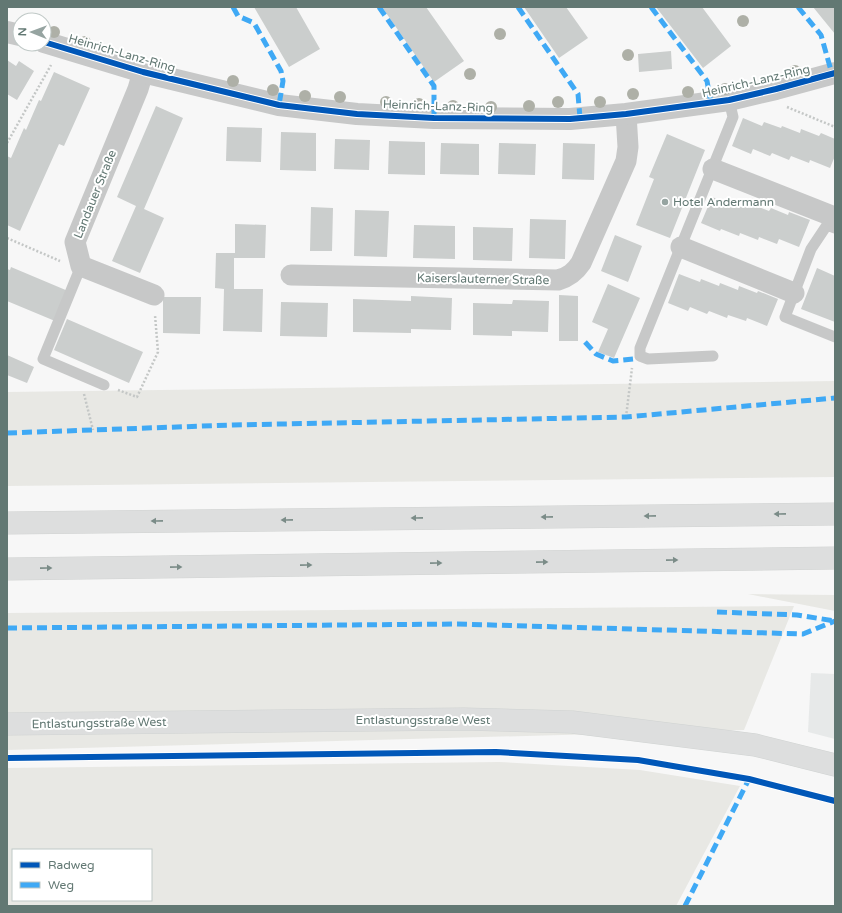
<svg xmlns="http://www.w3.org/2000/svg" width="842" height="913" viewBox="0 0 842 913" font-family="'Varela Round',sans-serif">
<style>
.built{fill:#e7e9e9}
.green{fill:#e8e8e4;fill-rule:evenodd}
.building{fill:#cbcecd}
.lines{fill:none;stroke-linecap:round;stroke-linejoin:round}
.secondary-casing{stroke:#d0d3d2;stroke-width:23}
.motorway-casing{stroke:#d1d3d2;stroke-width:23}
.path{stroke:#c4c7c6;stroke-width:2.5;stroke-dasharray:2 2;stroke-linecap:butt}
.service{stroke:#c7c8c8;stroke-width:11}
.minor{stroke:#c7c8c8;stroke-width:21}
.tertiary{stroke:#c7c8c8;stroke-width:22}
.secondary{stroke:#dddede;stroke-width:22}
.motorway{stroke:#dddede;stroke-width:22}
.quiet{stroke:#3fa9f5;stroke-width:5;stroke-dasharray:10 5;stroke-linecap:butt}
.cycleway-casing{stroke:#fff;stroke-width:8}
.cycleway{stroke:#0057b8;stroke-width:6}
.tree{fill:#aeb0a7}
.oneway{fill:#7b8c88}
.poi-dot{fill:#96a4a1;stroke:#fff;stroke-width:1.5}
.labels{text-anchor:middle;stroke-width:4;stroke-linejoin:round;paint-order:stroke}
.street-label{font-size:12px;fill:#627873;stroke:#fff}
.poi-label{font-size:12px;fill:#627873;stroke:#fff;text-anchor:start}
</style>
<rect width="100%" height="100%" fill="#f7f7f7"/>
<!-- built -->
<path class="built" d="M 811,673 L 835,674 L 835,739 L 808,732 Z"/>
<!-- green -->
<path class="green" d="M 835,381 L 835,477 L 7,486 L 7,392 Z
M 748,594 L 835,595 L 835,611 Z
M 794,606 L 744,730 L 7,750 L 7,613 Z
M 499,762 L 640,770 L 740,786 L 676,906 L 7,906 L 7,768 ZM 13,850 L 151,850 L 151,900 L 13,900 Z"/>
<!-- building -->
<path class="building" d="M 254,7 L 296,7 L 320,49 L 289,67 Z
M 382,7 L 426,7 L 464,61 L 434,82 Z
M 524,7 L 566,7 L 588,38 L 559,58 Z
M 656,7 L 702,7 L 731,46 L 703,68 Z
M 813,7 L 835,7 L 835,34 Z
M 671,51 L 672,69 L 639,72 L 638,54 Z
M 7,60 L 16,66 L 19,61 L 34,71 L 17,100 L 7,94 Z
M 54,72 L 90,88 L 64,146 L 59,144 L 20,231 L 7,225 L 7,156 L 11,158 L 24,128 L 26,130 L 39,100 L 41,101 Z
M 156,106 L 183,118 L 144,209 L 164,218 L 140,273 L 112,261 L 136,206 L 117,197 Z
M 743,118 L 762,126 L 764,122 L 781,128 L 782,126 L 800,133 L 801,129 L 819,136 L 821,133 L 835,139 L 835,156 L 830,168 L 810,160 L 809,163 L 791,156 L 789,160 L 772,153 L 770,156 L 753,149 L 751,154 L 732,146 Z
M 227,127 L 262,128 L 261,162 L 226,161 Z
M 281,132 L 316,133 L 316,171 L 280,170 Z
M 667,134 L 705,150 L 670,238 L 636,225 L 654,179 L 649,177 Z
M 335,139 L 370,140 L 369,170 L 334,169 Z
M 389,141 L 425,142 L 425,175 L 388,174 Z
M 441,143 L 479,144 L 479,175 L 440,174 Z
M 499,143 L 536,144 L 535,175 L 498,174 Z
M 563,143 L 595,144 L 594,180 L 562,179 Z
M 712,197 L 731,204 L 732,201 L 750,208 L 751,204 L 769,211 L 771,208 L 788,215 L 789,212 L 810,220 L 799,247 L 779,239 L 777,244 L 759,237 L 758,240 L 740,233 L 739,236 L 721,229 L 720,231 L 701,223 Z
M 311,207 L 333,208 L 332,251 L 310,251 Z
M 355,210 L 389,211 L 387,257 L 354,256 Z
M 530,219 L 566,220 L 565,259 L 529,258 Z
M 235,224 L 266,225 L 265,258 L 234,258 L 234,289 L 263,289 L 262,332 L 223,331 L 224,289 L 215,288 L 216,253 L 235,253 Z
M 414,225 L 455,226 L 455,259 L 413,258 Z
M 473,227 L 513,228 L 512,261 L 473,260 Z
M 615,235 L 642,246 L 628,282 L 601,271 Z
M 11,267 L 68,291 L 55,321 L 7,301 L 7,269 L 10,270 Z
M 817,268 L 835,276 L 835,322 L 801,309 Z
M 679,274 L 700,282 L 701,279 L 719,286 L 720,283 L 738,290 L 739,286 L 757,293 L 758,291 L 778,299 L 767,326 L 747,318 L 746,321 L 728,315 L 727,318 L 709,311 L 707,314 L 690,307 L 688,311 L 668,303 Z
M 608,284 L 640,298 L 614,358 L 598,352 L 608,329 L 592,322 Z
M 559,295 L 578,296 L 578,341 L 559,341 Z
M 411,296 L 452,298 L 451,330 L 411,329 L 411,333 L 353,332 L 353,299 L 411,301 Z
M 163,297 L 201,297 L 200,334 L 163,333 Z
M 513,300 L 549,301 L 548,332 L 512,331 L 512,336 L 473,335 L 473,303 L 512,304 Z
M 281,302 L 328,303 L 327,337 L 280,336 Z
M 67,319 L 143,352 L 129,383 L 54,350 Z
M 7,355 L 34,367 L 27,383 L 7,375 Z"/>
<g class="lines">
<defs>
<path id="secondary" d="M 7,724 L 464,719 L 572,722 L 755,745 L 835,765"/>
<path id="motorway" d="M 7,523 L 835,514
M 7,569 L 835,558"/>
</defs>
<!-- secondary casing -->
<use href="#secondary" class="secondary-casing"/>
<!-- motorway casing -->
<use href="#motorway" class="motorway-casing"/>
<!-- path -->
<path class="path" d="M 787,107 L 835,127
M 7,143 L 51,65
M 7,238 L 60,261
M 118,390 L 137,397 L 158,352 L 155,315
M 84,394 L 93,430
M 626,417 L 632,368"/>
<!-- service -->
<path class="service" d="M 835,228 L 827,225 L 811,249 L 785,317 L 835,337
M 81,266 L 43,359 L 104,385
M 713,356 L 648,359 L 640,356 L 640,348 L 733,117 L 729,100"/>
<!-- minor -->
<path class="minor" d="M 143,72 L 138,89 L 75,242 L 81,266 L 154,295
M 713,169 L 832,216
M 681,247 L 794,293
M 291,275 L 558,280 C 569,277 575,272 581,263 L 626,161 L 628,147 L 626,114"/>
<!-- tertiary -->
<path class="tertiary" d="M 7,32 L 20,35
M 44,42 L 143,72 L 279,105 L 357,114 L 434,118 L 570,119 L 626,114 L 729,100 L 776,89 L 835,73"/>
<!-- secondary -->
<use href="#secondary" class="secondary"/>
<!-- motorway -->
<use href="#motorway" class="motorway"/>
<!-- quiet -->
<path class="quiet" d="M 233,7 L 238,16 L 254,23 L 281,71 L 283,81 L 279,105
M 379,7 L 434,86 L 434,118
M 518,7 L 578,94 L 580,118
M 651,7 L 707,81 L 711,103
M 798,7 L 821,35 L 832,74
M 585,342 L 596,354 L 613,361 L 633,359
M 7,433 L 233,425 L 626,417 L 835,398
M 717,612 L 797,615 L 835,621
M 7,628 L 457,624 L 803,634 L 835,621
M 685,906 L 749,779"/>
<defs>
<path id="cycleway" d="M 44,42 L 143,72 L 279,105 L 357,114 L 434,118 L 570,119 L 626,114 L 729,100 L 776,89 L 835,73
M 7,758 L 496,752 L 638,760 L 749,779 L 835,801"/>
</defs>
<!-- cycleway casing -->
<use href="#cycleway" class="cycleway-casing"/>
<!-- cycleway -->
<use href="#cycleway" class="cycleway"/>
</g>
<!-- trees -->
<g class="tree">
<circle cx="743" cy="21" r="6"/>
<circle cx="54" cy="32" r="6"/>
<circle cx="500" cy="34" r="6"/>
<circle cx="85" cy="42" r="6"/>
<circle cx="628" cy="55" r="6"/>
<circle cx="795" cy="71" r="6"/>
<circle cx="470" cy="74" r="6"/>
<circle cx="233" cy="81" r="6"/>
<circle cx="725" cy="89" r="6"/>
<circle cx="273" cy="90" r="6"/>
<circle cx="688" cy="92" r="6"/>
<circle cx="633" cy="94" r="6"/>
<circle cx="305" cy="96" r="6"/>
<circle cx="340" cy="97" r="6"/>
<circle cx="386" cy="102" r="6"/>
<circle cx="558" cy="102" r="6"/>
<circle cx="600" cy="102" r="6"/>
<circle cx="419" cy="104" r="6"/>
<circle cx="453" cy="106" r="6"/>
<circle cx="529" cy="106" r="6"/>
<circle cx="491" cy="107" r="6"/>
</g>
<!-- one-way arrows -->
<defs><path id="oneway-solid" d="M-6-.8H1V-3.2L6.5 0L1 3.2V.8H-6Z"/></defs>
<g class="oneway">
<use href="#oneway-solid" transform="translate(780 514) rotate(179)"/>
<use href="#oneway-solid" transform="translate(650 516) rotate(179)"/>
<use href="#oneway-solid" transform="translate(547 517) rotate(179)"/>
<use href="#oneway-solid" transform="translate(417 518) rotate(179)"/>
<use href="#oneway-solid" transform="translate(287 520) rotate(179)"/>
<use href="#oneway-solid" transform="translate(157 521) rotate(179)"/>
<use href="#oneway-solid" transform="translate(672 560) rotate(-1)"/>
<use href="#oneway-solid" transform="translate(542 562) rotate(-1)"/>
<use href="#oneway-solid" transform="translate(436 563) rotate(-1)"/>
<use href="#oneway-solid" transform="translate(306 565) rotate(-1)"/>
<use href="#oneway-solid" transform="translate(176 567) rotate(-1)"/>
<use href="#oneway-solid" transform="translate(46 568) rotate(-1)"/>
</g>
<!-- markers -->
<circle class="poi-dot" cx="665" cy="202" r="4"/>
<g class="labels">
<!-- street labels -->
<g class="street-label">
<text transform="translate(122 53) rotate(16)" y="4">Heinrich-Lanz-Ring</text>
<text transform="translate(756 81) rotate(-13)" y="4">Heinrich-Lanz-Ring</text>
<text transform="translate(438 106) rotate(2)" y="4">Heinrich-Lanz-Ring</text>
<text transform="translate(95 194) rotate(-68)" y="4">Landauer Straße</text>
<text transform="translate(483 279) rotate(1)" y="4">Kaiserslauterner Straße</text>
<text x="423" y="724">Entlastungsstraße West</text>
<text transform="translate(99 723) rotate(-1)" y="4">Entlastungsstraße West</text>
</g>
<!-- poi labels -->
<g class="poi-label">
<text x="673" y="206">Hotel Andermann</text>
</g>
</g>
<!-- border -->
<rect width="842" height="913" fill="none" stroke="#627873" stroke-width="16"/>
<!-- legend -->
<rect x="12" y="849" width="140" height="52" fill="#ffffff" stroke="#c0c9c7"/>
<rect x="20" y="862" width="20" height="6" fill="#0057b8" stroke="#c0c9c7"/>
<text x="48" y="869" font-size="12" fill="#627873">Radweg</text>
<rect x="20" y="882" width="20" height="6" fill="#3fa9f5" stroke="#c0c9c7"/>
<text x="48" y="889" font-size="12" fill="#627873">Weg</text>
<!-- north arrow -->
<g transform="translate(32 32) rotate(271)"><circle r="19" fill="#ffffff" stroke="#c0c9c7"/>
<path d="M0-3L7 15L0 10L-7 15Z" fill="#96a4a1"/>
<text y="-6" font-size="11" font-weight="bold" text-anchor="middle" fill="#627873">N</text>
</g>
</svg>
